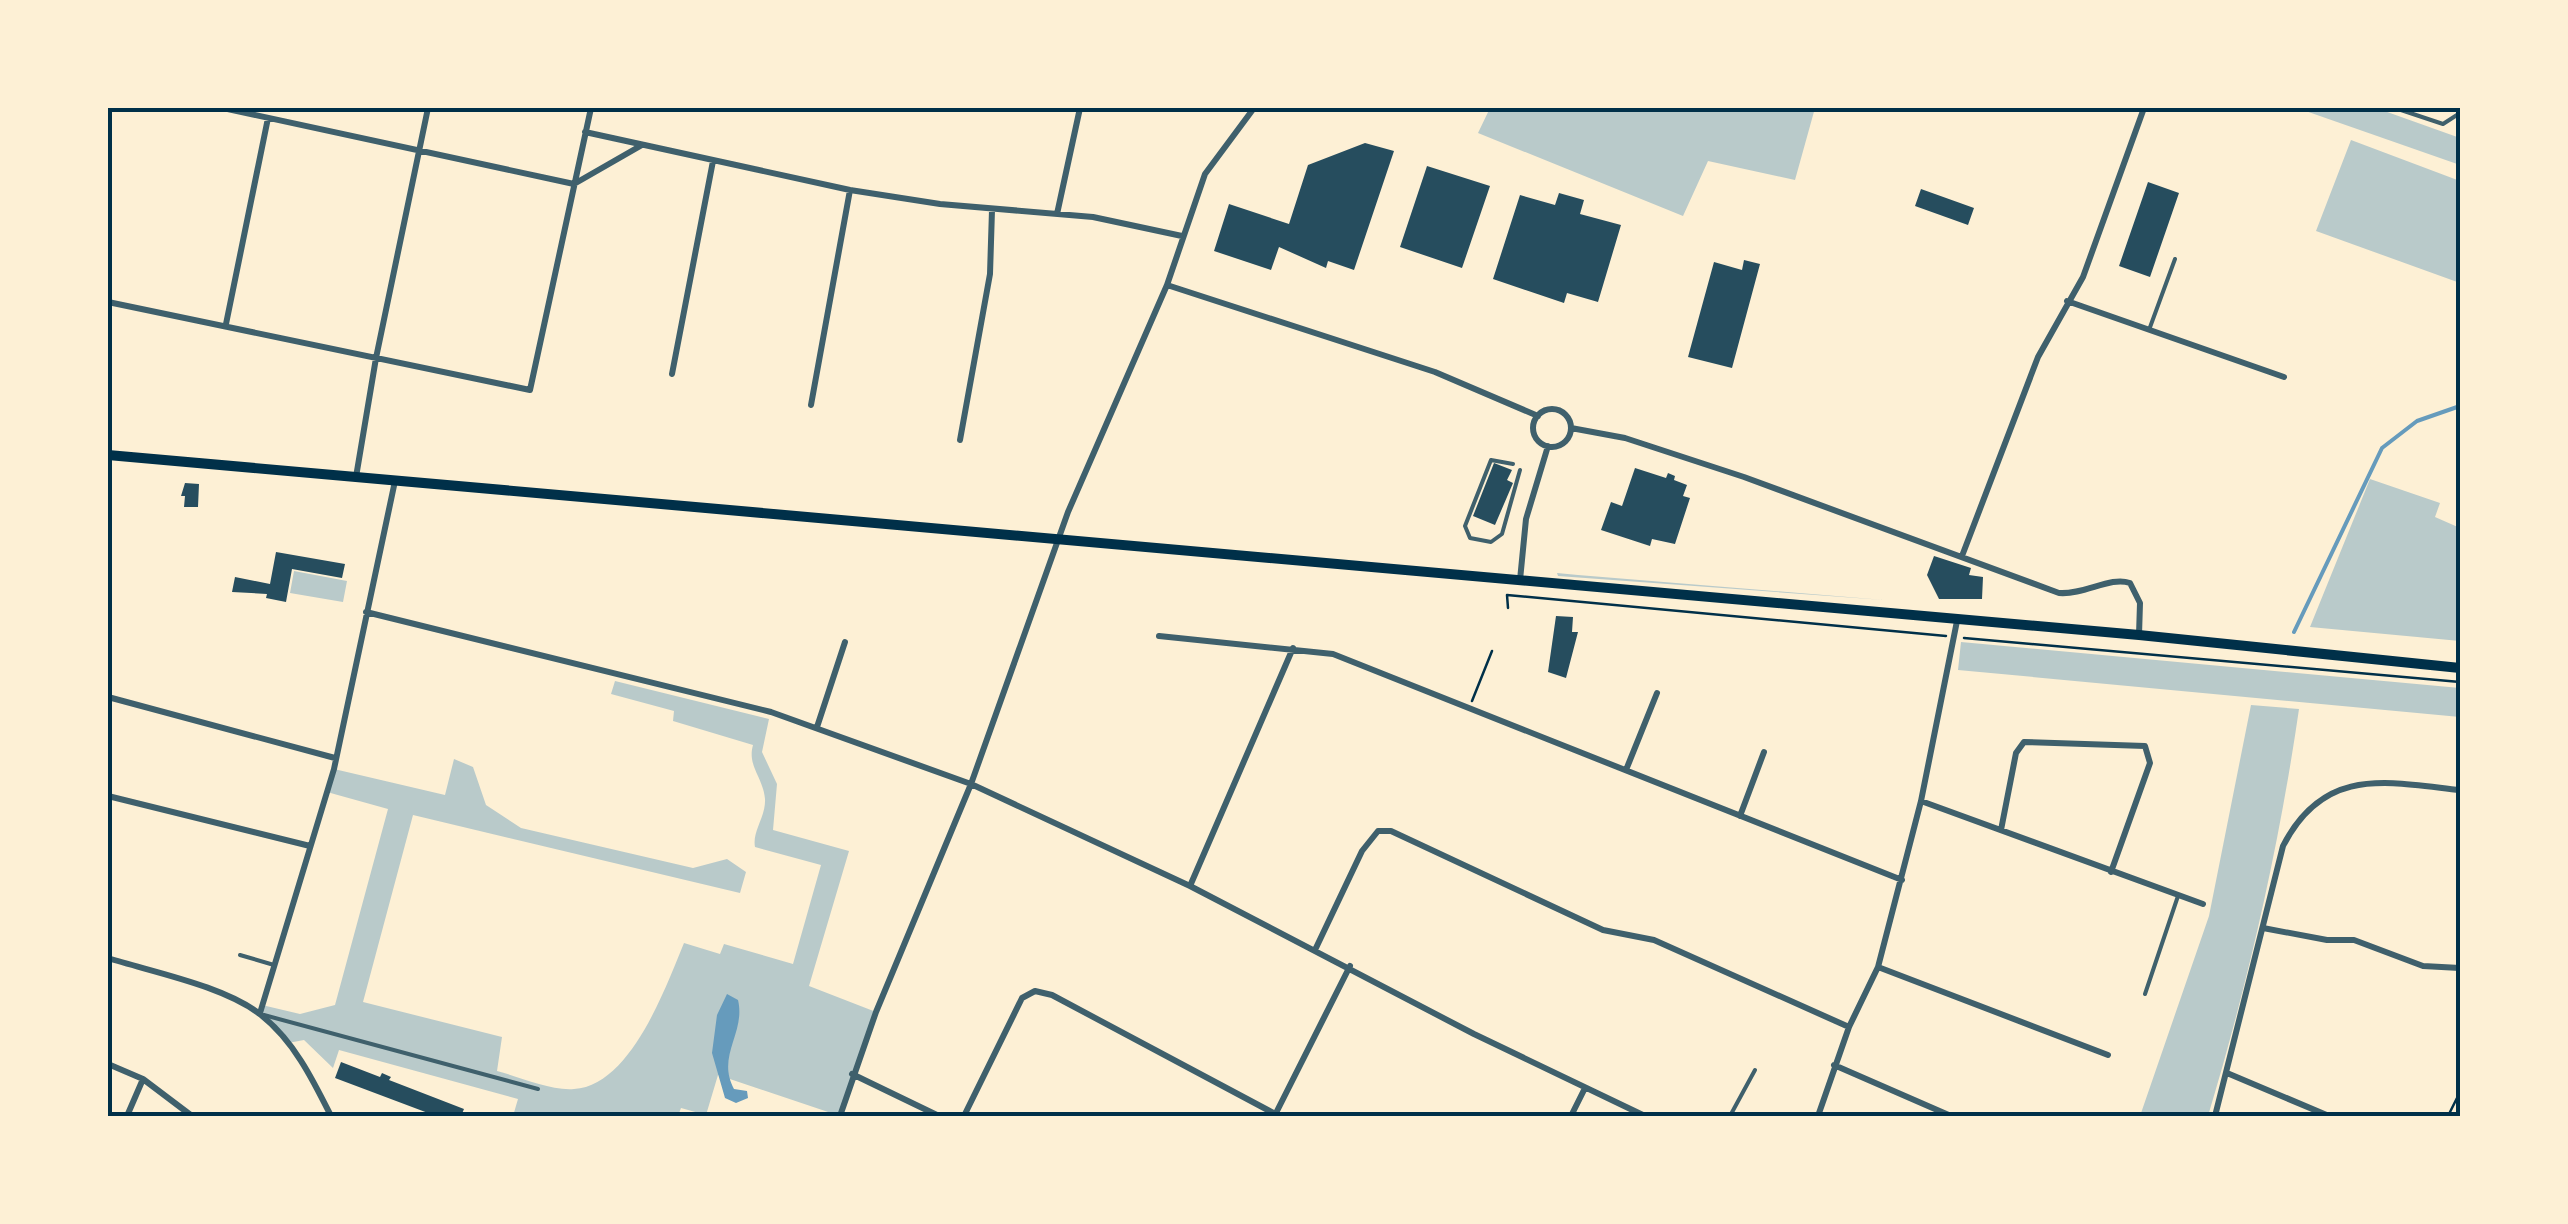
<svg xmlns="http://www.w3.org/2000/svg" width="2568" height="1224" viewBox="0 0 2568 1224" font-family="'Fira Sans Condensed',sans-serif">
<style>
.green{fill:#b9caca}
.water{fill:#669bbc}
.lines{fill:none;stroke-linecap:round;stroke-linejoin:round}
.stream{stroke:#669bbc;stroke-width:4}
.building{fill:#264d5e}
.path{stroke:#003049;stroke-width:2.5}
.service{stroke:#3f606c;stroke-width:4}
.minor{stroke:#3f606c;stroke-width:6}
.secondary{stroke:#003049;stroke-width:10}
.neatline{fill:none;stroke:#003049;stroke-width:4}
</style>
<rect width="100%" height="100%" fill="#fdf0d5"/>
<!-- green -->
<path class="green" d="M 1490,108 L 1815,108 L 1795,180 L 1708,161 L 1683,216 L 1478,133 Z
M 2297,108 L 2376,108 L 2460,138 L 2460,165 Z
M 2351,140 L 2460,181 L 2460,283 L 2316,231 Z
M 2370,479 L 2440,503 L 2435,517 L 2460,528 L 2460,641 L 2310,627 Z
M 294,571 L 347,581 L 343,602 L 290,593 Z
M 1557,573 L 1578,575 L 1884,600 L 1558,576 Z
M 1961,642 L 2460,688 L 2460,717 L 1958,670 Z
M 615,681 L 769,719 L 762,752 L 777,784 L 773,830 L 849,851 L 809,986 L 876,1012 L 840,1116 L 718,1075 L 706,1115 L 681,1108 L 678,1116 L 513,1116 L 518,1099 L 339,1050 L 333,1068 L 304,1040 L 288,1043 L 260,1013 L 262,1005 L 300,1014 L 335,1005 L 388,809 L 327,792 L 334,769 L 445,795 L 454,759 L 473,767 L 486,805 L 521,828 L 693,868 L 727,859 L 746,872 L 740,893 L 413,815 L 363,1002 L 502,1037 L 497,1071 C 520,1077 551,1091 574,1089 C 631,1086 666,986 684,943 L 720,954 L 724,944 L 793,964 L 821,865 L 755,847 C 752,831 766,817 765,799 C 763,777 747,766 753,745 L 673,721 L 674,711 L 611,694 Z
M 2251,705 L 2299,709 C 2279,847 2248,983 2208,1116 L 2140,1116 L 2209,916 Z"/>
<!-- water -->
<path class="water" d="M 727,994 L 738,1000 C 746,1033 716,1056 734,1089 L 747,1091 L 748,1098 L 736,1103 L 725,1098 L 712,1053 L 717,1015 Z"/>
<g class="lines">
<!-- stream -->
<path class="stream" d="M 2294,632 L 2382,448 L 2417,421 L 2460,406"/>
</g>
<!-- building -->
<path class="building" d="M 1365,143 L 1394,151 L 1354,270 L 1328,261 L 1326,268 L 1279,247 L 1271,270 L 1214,251 L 1229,204 L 1289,224 L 1308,165 Z
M 1427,166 L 1490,186 L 1462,268 L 1400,247 Z
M 2148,182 L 2179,193 L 2150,277 L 2119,266 Z
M 1921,189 L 1974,208 L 1968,225 L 1915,206 Z
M 1559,193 L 1584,200 L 1580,214 L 1621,225 L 1598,302 L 1567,293 L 1564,303 L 1493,279 L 1520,195 L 1555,205 Z
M 1744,260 L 1760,264 L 1732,368 L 1688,357 L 1714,262 L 1742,270 Z
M 1494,463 L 1512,470 L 1507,480 L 1513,483 L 1495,525 L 1473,516 Z
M 1635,468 L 1666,478 L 1668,473 L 1675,476 L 1674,480 L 1687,485 L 1683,496 L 1690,498 L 1675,544 L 1652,539 L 1650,546 L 1601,530 L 1611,502 L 1622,506 Z
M 185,483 L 199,484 L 198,507 L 184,507 L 185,496 L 181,496 Z
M 276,552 L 345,564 L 342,578 L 292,569 L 286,602 L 266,598 L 267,594 L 232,592 L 235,577 L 270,584 Z
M 1934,556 L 1971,568 L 1969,575 L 1983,577 L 1982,599 L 1939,599 L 1927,575 Z
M 1556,616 L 1573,617 L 1572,632 L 1578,632 L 1566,678 L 1548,672 Z
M 341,1062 L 380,1077 L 382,1073 L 391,1077 L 389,1080 L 464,1109 L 461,1116 L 436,1116 L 335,1078 Z"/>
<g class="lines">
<!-- path -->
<path class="path" d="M 1508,608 L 1507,595 L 1946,636
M 1964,638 L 2460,682
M 1472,701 L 1492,651
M 2448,1116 L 2460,1092"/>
<!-- service -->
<path class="service" d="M 2395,108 L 2443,124 L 2460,113
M 2149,330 L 2175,259
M 1513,464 L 1491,460 L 1465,526 L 1470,538 L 1491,542 L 1502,534 L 1520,470
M 240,955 L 274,965
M 2145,994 L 2178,896
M 264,1015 L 538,1089
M 1730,1116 L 1755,1070"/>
<!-- minor -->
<path class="minor" d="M 223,108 L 574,184 L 642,145
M 585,132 L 850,190 L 940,204 L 1093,217 L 1182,236
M 1057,214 L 1080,108
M 1167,285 L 1435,372 L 1538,416
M 2067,301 L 2284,377
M 108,302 L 530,390 L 591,108
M 226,324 L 268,118
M 672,374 L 713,161
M 811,405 L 850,190
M1533 428a19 19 0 1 1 38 0a19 19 0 1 1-38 0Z
M 1571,428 L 1625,438 L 1744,477 L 2059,593 C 2085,595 2110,576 2130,583 L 2140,603 L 2139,635
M 960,440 L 990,274 L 992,210
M 356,477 L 376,358 L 428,108
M 1962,556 L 2038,357 L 2083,277 L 2144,108
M 1520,580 L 1526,519 L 1548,446
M 366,612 L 771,712 L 971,784 L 1190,886 L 1474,1034 L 1645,1116
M 1159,636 L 1333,654 L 1902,880
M 108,697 L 335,758
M 817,727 L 845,642
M 1626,770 L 1657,693
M 108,796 L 310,846
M 1921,801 L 2203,904
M 1740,816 L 1764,752
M 2001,830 L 2016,753 L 2024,742 L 2145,746 L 2150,763 L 2111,872
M 1190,886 L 1293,648
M 2263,928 L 2327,940 L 2354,940 L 2423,966 L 2460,968
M 1315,950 L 1362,851 L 1378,831 L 1391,831 L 1603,930 L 1654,940 L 1849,1027
M 108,958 C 152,972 225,986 261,1015 C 294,1041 313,1080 331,1116
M 1878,967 L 2108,1055
M 260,1013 L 334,769 L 395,481
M 108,1064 L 143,1079 L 192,1116
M 1834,1065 L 1951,1116
M 2227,1073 L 2329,1116
M 852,1074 L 939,1116
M 1275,1115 L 1350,966
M 127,1116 L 143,1079
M 840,1116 L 876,1012 L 971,784 L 1068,512 L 1167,285 L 1205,174 L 1254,108
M 964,1116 L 1022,998 L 1035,991 L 1052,995 L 1279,1116
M 1571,1116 L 1585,1088
M 1818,1116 L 1849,1027 L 1878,967 L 1921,801 L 1957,621
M 2215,1116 L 2283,846 C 2324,766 2386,782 2460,790"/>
<!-- secondary -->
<path class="secondary" d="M 108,455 L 2139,635 L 2460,668"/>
</g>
<!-- border -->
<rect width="2568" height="1224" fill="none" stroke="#fdf0d5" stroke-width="220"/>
<rect x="110" y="110" width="2348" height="1004" class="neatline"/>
</svg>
